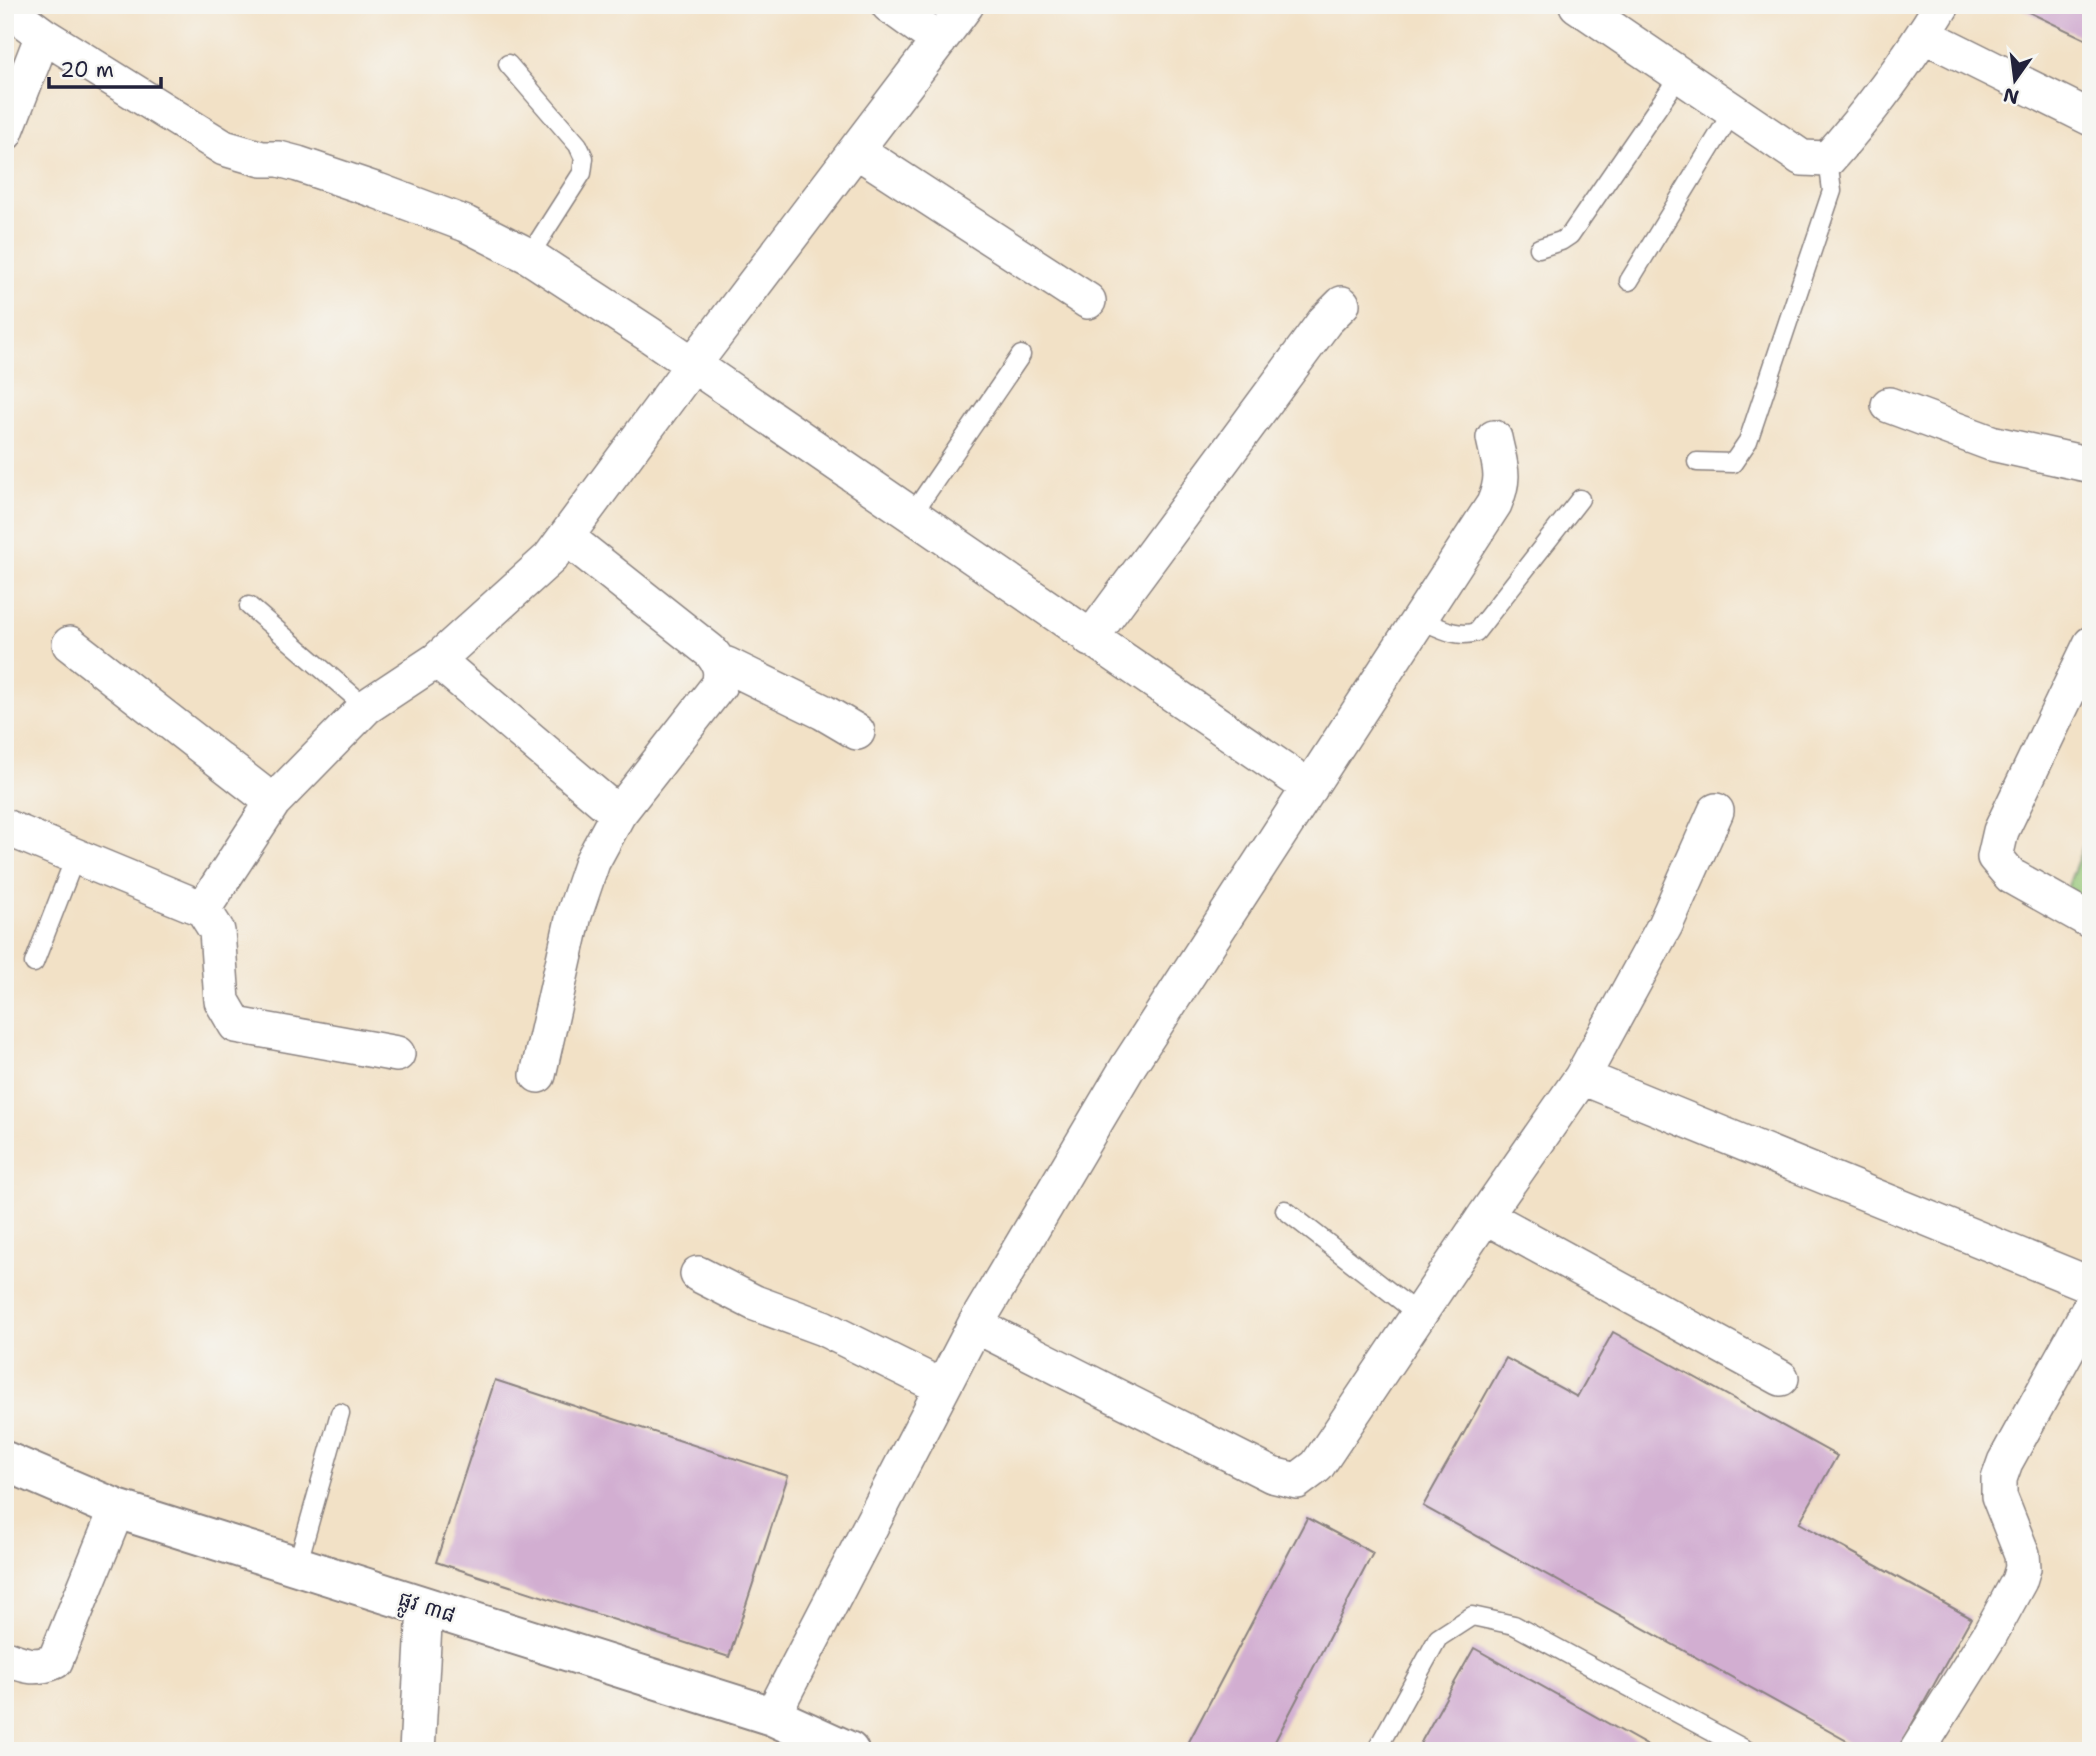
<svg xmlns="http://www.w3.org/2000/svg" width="2096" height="1756" viewBox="0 0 2096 1756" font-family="'Shantell Sans','Noto Sans Khmer',sans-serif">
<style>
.green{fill:#94c676;stroke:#5b7458;stroke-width:2}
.building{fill:#d2aed1}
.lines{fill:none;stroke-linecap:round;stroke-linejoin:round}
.service-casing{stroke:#8a8280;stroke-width:21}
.minor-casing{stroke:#8a8280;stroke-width:38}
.tertiary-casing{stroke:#8a8280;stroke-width:42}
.service{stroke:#fff;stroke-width:18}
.minor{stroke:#fff;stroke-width:35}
.tertiary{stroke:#fff;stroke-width:38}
.labels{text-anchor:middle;stroke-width:5;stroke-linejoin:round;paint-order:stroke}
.street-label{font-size:21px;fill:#22223b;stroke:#f6f6f2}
</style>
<rect width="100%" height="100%" fill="#f6f6f2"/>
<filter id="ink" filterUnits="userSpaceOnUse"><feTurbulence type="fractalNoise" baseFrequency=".0143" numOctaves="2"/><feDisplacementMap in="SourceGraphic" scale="14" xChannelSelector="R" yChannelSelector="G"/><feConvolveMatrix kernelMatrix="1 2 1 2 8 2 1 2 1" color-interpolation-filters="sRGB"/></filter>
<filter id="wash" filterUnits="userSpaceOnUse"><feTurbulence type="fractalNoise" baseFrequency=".00686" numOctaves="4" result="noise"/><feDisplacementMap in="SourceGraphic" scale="28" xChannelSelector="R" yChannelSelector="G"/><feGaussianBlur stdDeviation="1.57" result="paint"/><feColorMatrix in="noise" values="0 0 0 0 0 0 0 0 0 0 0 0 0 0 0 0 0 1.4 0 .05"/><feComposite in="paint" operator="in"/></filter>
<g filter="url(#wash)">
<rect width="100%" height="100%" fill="#f2e1c6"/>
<!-- green -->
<path class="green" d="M 2091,825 L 2091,907 L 2065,894 Z"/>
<g id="blocks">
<!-- building -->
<path class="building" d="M 2014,5 L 2091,5 L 2091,42 Z
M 1613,1332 L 1837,1456 L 1799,1523 L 1971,1618 L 1897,1751 L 1865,1751 L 1423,1506 L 1506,1358 L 1577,1397 Z
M 495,1380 L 788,1476 L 729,1657 L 436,1562 Z
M 1307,1518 L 1373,1553 L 1270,1751 L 1184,1751 Z
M 1474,1648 L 1657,1751 L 1416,1751 Z"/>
</g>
</g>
<g filter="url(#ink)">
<use href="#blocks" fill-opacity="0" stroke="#8a8280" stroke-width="2"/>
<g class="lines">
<defs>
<path id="service" d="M 508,64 L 578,145 L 584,158 L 582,173 L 529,256
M 1539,248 L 1561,241 L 1570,235 L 1680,75
M 1629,281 L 1733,111
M 1697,462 L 1733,463 L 1748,441 L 1832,191 L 1828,159
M 911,516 L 1021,355
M 249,606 L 366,707
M 1419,619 C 1437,626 1456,639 1476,632 L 1580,499
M 34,963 L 76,855
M 1285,1210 L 1418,1314
M 297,1566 L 340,1413
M 1376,1751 L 1438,1638 L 1472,1616 L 1514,1625 L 1748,1751"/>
<path id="minor" d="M 889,5 L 939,41
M 1577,5 L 1802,158 L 1828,159 C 1870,112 1909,59 1942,5
M 5,7 L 43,35 L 224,148 L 262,159 L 279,159 L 298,164 L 378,191 L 466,224 L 529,256 L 650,335 L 1310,788
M 1924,35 L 2091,118
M 5,133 L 43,35
M 856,150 L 1088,301
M 1889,405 L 1991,443 L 2091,465
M 1090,639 L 1325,321 L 1342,304
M 70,644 L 273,802
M 2091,644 L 2001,831 L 1995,857 L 2011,876 L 2091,921
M 437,660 L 618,814
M 721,669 L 727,665 L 823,712 L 857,732
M 5,827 L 203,909 L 217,931 L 222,1001 L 236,1025 L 397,1054
M 203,909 L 273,802 L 366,707 L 437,660 L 550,558 L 692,366 L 966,5
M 538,1075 L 574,915 L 592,862 L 618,814 L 719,685 C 723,671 720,662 710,651 L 566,537
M 1582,1077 L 2091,1285
M 1485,1216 L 1781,1378
M 698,1274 L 755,1303 L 823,1328 L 942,1387
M 975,1325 L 1272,1475 L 1297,1481 L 1317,1466 L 1485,1216 L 1582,1077 L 1665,925 L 1716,811
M 5,1658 C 25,1665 34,1670 55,1661 L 117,1509
M 772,1716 L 975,1325 L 1129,1065 L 1494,504 C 1506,476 1500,467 1494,438
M 417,1751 L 425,1607
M 1917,1751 L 1989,1636 L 2019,1581 L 2023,1568 L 2022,1554 L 1999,1496 L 1999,1479 L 2005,1462 L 2091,1306"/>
<path id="tertiary" d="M 5,1461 L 117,1509 L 772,1716 L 849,1751"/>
</defs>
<!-- service casing -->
<use href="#service" class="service-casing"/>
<!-- minor casing -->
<use href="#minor" class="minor-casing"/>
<!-- tertiary casing -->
<use href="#tertiary" class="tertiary-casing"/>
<!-- service -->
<use href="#service" class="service"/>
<!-- minor -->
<use href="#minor" class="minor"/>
<!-- tertiary -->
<use href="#tertiary" class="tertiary"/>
</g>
</g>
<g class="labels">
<!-- street labels -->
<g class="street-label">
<text transform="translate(427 1607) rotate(18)" y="7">ផ្លូវ ៣៨</text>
</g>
</g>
<!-- margin -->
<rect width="2096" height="1756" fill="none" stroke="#f6f6f2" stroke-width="28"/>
<!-- north arrow -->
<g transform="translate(2015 80) rotate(194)" stroke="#f6f6f2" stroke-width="5" paint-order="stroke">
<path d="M0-5L12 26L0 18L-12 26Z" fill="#22223b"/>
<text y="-10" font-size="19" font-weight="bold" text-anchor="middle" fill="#22223b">N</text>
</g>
<!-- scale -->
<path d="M49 77v10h112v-10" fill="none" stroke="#22223b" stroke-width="3.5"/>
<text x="60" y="77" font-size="21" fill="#22223b" stroke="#f6f6f2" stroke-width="5" paint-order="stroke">20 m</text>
</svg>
